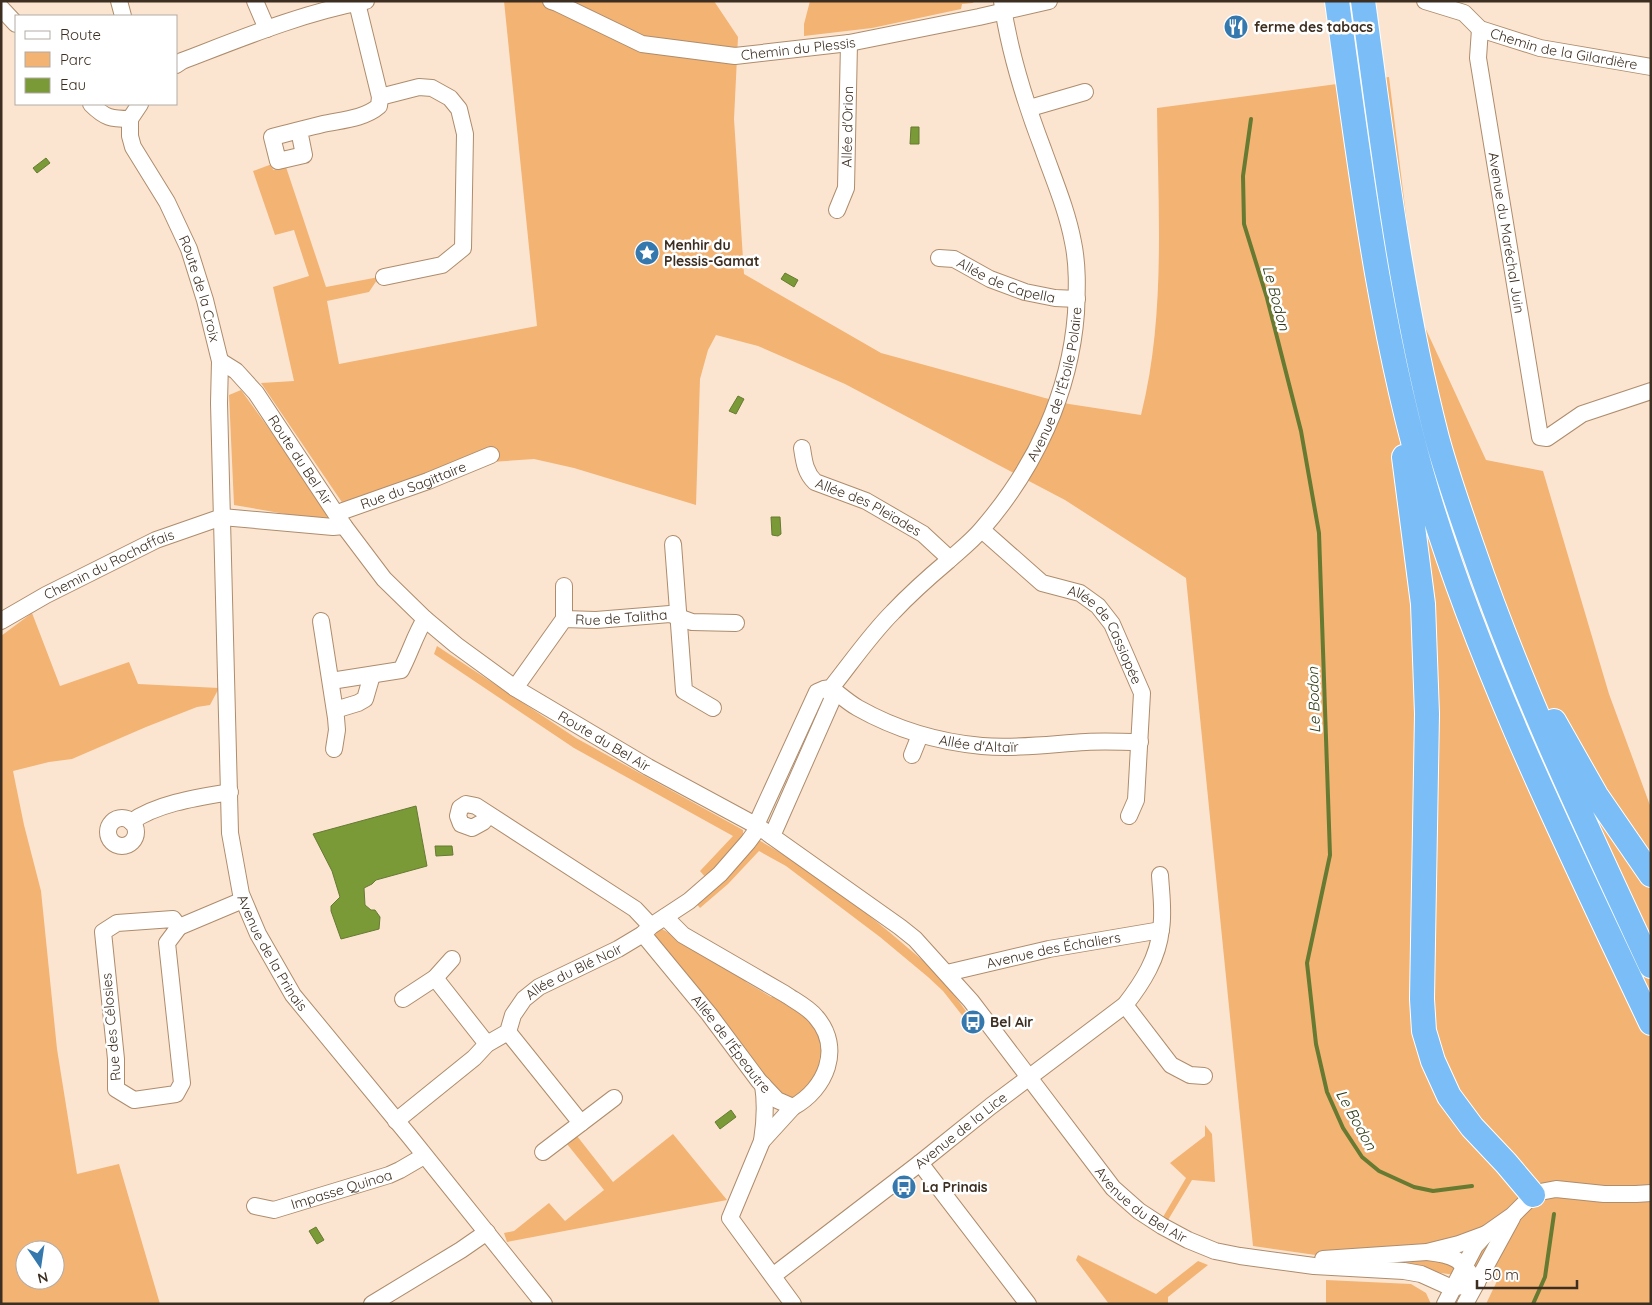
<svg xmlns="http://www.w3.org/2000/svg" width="1652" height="1305" viewBox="0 0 1652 1305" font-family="Quicksand,sans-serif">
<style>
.green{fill:#f3b373;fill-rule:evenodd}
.water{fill:#7a9a38;stroke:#677a31}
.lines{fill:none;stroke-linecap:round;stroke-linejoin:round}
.stream{stroke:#677a31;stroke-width:4}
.minor-casing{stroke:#ae8c6c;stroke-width:18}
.highway-casing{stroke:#fff;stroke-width:26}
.minor{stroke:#fff;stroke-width:16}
.highway{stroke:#7bbef7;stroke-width:24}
.labels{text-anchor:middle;stroke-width:5;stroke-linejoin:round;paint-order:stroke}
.poi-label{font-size:14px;font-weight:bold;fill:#3c2e20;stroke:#fff;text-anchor:start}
.street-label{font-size:14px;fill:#3c2e20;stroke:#fff}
.water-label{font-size:15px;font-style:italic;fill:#2d3a12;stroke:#fff}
</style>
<rect width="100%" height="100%" fill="#fbe5d0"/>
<!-- green -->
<path class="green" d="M 504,1 L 714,1 L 738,37 L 734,119 L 744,274 L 881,353 L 1045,398 L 1069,404 L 1141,415 C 1166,316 1158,209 1157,108 L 1389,77 L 1418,312 L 1486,460 L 1543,471 L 1609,694 L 1651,808 L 1651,1304 L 1486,1304 L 1497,1281 L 1253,1246 L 1186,578 L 1065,500 L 845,384 L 758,346 L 716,335 L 708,350 L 700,379 L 696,505 L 574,468 L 534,459 L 491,462 L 352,517 L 261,383 L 294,381 L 273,287 L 309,276 L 294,230 L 275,235 L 253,171 L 272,164 L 273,170 L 286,167 L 326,287 L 379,277 L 369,292 L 327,301 L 339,364 L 537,326 Z
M 810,1 L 974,1 L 973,3 L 962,4 L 961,9 L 872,28 L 804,36 L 804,24 Z
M 241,390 L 291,459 L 331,522 L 234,505 L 229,395 Z
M 32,613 L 60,686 L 129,662 L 138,684 L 219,688 L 210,705 L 197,707 L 146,727 L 72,759 L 49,762 L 13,771 L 24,825 L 41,891 L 57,1049 L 77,1174 L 119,1164 L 160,1304 L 1,1304 L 1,636 ZM 25,1250 L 55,1250 L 55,1280 L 25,1280 Z
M 437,646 L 576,738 L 743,830 L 743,838 L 706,878 L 700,871 L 733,836 L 574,748 L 434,654 Z
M 755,838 C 824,876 885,927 944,979 L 943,980 L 980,1030 L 976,1033 L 943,991 L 928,977 L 880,937 L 786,866 L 759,851 L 728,884 L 700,908 L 695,902 Z
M 662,929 L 744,976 L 746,982 L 771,997 L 777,995 L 814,1019 L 826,1053 L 812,1087 L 786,1102 L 653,937 L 658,931 Z
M 1205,1125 L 1212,1134 L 1215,1182 L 1192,1180 L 1168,1220 L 1163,1217 L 1186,1178 L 1170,1163 L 1205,1136 Z
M 673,1134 L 727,1200 L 507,1242 L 504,1233 L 514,1231 L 549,1203 L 565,1221 L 604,1190 L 567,1144 L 577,1136 L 613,1182 Z
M 1078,1255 L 1156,1294 L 1198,1261 L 1208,1265 L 1168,1297 L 1168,1304 L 1109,1304 L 1076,1260 Z
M 1326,1280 L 1411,1284 L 1426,1293 L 1431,1304 L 1326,1304 Z"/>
<!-- water -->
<path class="water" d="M 911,127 L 919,127 L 919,144 L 910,144 Z
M 46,158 L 50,163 L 37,173 L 33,168 Z
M 785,273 L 798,280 L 794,287 L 781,279 Z
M 738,396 L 744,399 L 736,414 L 729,411 Z
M 771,517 L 780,517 L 781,534 L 778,536 L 772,535 Z
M 416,806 L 427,866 L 376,880 L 372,884 L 364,888 L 365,905 L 371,910 L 375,910 L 380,917 L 379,929 L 341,939 L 331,911 L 331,906 L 340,897 L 332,871 L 313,834 Z
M 435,846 L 452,846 L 453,855 L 436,856 Z
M 731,1110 L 736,1117 L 720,1129 L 715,1122 Z
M 316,1227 L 324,1240 L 317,1244 L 309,1231 Z"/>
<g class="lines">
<!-- stream -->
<path class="stream" d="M 1251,119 L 1243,176 L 1244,224 L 1267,298 L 1301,431 L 1319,533 L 1330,855 L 1307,963 L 1316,1044 L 1327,1092 L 1343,1128 L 1362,1157 L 1379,1171 L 1414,1187 L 1433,1191 L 1472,1186
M 1533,1304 L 1545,1277 L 1554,1214"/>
<defs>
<g id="minor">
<path d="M 119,1 L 123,16"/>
<path d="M 255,1 L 267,29"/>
<path id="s1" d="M 551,1 L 557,3 L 642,44 L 735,56 L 849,43 L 979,17 L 1049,1"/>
<path id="s2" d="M 1425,1 L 1464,13 L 1480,29 L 1540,48 L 1651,67"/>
<path d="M 1,8 L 16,24"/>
<path id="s3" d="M 1480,29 L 1478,58 L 1540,437 L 1547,438 L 1582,414 L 1651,391"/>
<path d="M 176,65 L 182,61 C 242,38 302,13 366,1"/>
<path d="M 380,97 L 419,87 L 432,88 L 450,98 L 459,109 L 465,134 L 463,248 L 442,265 L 384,277"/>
<path d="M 91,104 C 105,118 111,119 130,119"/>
<path d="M 1030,108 L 1085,92"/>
<path id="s4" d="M 130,119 L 130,136 L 133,147 L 167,202 L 189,249 L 205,300 L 220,361 L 219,403 L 230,833 L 241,894 L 258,934 L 293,995 L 410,1137 L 544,1304"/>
<path d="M 130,119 L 140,104"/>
<path d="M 299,130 L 304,155 L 278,161 L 272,137 C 289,133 306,128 323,124 C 341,120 364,119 379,106 L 380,97 L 357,3"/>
<path id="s5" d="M 837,210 L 846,188 L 849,43"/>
<path id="s6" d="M 939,258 L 954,259 L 990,279 L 1025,292 L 1055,298 L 1077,299"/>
<path id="s7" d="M 220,361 L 236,371 L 256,393 L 344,526 L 384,579 L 425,619 L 456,645 L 515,688 L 648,767 L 759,827 L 900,927 L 915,939 L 971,1001 L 1113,1188 L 1139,1211 L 1162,1226 L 1188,1240 L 1215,1251 L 1240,1256 L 1314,1266 L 1404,1271 L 1421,1274 L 1452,1288 L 1477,1283 C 1460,1259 1456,1255 1427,1252"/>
<path id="s8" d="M 802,448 C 804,461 805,472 815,482 L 866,501 L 923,534 L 950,559"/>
<path id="s9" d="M 337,515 L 343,511 L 428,481 L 491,455"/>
<path id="s10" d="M 982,530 L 1042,583 L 1080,593 L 1098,606 L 1112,624 L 1142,693 L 1136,800 L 1129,816"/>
<path d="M 673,544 L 684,691 L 713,708"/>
<path d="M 564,586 L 564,619"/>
<path id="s11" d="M 1,621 L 46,595 L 156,540 L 222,517 L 333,527 L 344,526"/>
<path d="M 321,621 L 336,718 L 337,730 L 334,749"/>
<path d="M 331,681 L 401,670 C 410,653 415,635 425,619"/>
<path id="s12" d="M 515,688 L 564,619 L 596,620 L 670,614 L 692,622 L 736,623"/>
<path id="s13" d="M 831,688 C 840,695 849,703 858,708 C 897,730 939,742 982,746 C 1017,749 1052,744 1086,742 C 1104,741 1122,742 1140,742"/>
<path d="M 335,710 L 358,703 L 365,699 L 372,675"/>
<path d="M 912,755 L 920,735"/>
<path d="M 489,815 L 483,822 L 472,828 L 461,824 L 458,816 L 460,808 L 466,804 L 476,806 L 635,909 L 651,926"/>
<circle cx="122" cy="832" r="14"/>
<path d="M 131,822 C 157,803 200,797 230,792"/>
<path id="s14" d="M 756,825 L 817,692 L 824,689 L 831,688 C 851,663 870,635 893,612 C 910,594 929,577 948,561 C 959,551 972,541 982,529 C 1035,468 1070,393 1076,313 C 1077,289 1078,266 1073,242 C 1067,210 1054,180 1043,149 C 1025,102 1009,51 1002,1"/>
<path d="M 772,836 L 832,700 L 831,688"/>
<path d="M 173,919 L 179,927 L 167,943 L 182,1083 L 176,1094 L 134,1100 L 116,1089 L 116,1059 L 103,932 L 117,923 Z"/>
<path d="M 179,927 L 243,900"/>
<path id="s15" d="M 643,934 L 709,1014 L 759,1081 L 777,1100 L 793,1107 C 826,1089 843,1048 816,1017 C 808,1007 795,1001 785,994 L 683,935 L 665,917"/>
<path id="s16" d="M 947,973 L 1049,949 L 1161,930"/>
<path d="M 435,978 L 487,1044"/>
<path d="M 403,999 L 435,978 L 452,959"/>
<path d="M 1125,1005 L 1171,1065 L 1190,1075 L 1204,1076"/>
<path d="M 508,1032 L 581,1123"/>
<path id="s17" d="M 396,1121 L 474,1058 L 487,1044 L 508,1032 L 513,1015 L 524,999 L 539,987 L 618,949 L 643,934 L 651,926 L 689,901 L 720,874 L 748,842 L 759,827"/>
<path d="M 762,1141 C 765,1122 766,1104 763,1085"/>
<path d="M 543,1152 L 614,1098"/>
<path d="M 920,1163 L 1028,1304"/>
<path id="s18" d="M 255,1206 L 274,1210 L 389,1175 L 400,1170 L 424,1156"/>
<path d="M 1323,1259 L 1427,1252 L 1459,1244 L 1486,1234"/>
<path id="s19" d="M 774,1275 L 920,1163 L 991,1106 L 1125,1005 C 1143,982 1158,958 1161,929 C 1164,912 1161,893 1160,875"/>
<path d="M 372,1304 L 461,1250 L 487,1232"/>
<path d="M 793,1304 L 730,1218 L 762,1141 L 793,1107"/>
<path d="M 1445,1304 L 1475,1246 L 1486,1234 L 1513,1215 L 1533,1195 L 1540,1192 L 1556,1189 L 1604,1194 L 1636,1194 L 1651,1193"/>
<path d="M 1465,1304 L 1512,1218"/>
</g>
<path id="highway" d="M 1337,1 C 1360,167 1380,335 1428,495 C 1483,677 1570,851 1651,1023
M 1363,1 C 1383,147 1400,295 1437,438 C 1447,475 1460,512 1473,549 C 1522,692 1587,828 1651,966
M 1404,457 L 1423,604 L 1427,714 L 1422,999 L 1424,1031 L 1433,1061 L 1449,1096 L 1472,1127 L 1506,1163 L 1533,1195
M 1554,721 L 1596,795 L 1651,875"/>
</defs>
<!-- minor casing -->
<use href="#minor" class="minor-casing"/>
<!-- highway casing -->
<use href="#highway" class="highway-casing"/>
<!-- minor -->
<use href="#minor" class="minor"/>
<!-- highway -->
<use href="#highway" class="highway"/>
</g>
<!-- icons -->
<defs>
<symbol id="restaurant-disc" viewBox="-11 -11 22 22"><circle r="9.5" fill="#3478ae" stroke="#fff"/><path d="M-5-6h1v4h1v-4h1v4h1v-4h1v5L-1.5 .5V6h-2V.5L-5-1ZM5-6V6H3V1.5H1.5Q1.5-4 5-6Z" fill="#fff"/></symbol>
<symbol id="sight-disc" viewBox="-11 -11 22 22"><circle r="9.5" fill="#3478ae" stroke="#fff"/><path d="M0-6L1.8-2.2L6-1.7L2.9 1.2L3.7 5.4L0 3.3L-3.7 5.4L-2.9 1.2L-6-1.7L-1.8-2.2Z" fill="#fff"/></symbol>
<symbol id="bus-disc" viewBox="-11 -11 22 22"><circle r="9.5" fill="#3478ae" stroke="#fff"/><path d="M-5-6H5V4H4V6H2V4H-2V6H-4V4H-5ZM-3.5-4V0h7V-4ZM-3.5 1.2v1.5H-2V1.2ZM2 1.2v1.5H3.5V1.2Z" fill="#fff"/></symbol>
</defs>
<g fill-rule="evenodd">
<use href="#restaurant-disc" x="1222" y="13" width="28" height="28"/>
<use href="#sight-disc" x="633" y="239" width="28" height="28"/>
<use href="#bus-disc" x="959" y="1008" width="28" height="28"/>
<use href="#bus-disc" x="890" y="1173" width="28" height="28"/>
</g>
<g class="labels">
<!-- poi labels -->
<g class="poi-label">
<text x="1254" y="32">ferme des tabacs</text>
<text x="664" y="250">Menhir du<tspan x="664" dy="16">Plessis-Gamat</tspan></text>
<text x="990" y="1027">Bel Air</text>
<text x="922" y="1192">La Prinais</text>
</g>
<!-- street labels -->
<g class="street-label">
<text dy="5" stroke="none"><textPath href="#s1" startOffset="258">Chemin du Plessis</textPath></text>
<text dy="5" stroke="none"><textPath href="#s2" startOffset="150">Chemin de la Gilardière</textPath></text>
<text dy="5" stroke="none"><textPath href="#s5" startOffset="85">Allée d'Orion</textPath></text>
<text dy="5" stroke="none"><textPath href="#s3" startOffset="206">Avenue du Maréchal Juin</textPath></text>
<text dy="5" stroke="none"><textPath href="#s6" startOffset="72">Allée de Capella</textPath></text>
<text dy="5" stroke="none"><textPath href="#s4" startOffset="186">Route de la Croix</textPath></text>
<text dy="5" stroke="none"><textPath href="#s14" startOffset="546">Avenue de l'Étoile Polaire</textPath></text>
<text dy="5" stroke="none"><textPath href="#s7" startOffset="129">Route du Bel Air</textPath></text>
<text dy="5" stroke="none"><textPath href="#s9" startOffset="82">Rue du Sagittaire</textPath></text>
<text dy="5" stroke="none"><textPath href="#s8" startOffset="96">Allée des Pleïades</textPath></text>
<text dy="5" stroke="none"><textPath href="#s11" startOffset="122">Chemin du Rochaffais</textPath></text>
<text dy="5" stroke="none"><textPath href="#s12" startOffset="142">Rue de Talitha</textPath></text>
<text dy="5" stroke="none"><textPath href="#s10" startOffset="168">Allée de Cassiopée</textPath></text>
<text dy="5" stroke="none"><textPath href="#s7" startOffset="549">Route du Bel Air</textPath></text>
<text dy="5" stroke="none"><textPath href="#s13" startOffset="161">Allée d'Altaïr</textPath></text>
<text dy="5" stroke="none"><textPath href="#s16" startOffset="109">Avenue des Échaliers</textPath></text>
<text dy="5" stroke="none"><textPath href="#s4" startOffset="862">Avenue de la Prinais</textPath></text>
<text dy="5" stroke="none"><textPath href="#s17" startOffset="238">Allée du Blé Noir</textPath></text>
<text transform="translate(111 1027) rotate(-95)" y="5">Rue des Célosies</text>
<text dy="5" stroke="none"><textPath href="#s15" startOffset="141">Allée de l'Épeautre</textPath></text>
<text dy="5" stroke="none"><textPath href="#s19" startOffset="236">Avenue de la Lice</textPath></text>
<text dy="5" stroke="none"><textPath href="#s18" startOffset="90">Impasse Quinoa</textPath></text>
<text dy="5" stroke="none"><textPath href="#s7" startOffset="1269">Avenue du Bel Air</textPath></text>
</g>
<!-- water labels -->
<g class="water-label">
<text transform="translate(1276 298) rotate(75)" y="5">Le Bodon</text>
<text transform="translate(1314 700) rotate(-92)" y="5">Le Bodon</text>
<text transform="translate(1356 1120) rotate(61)" y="5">Le Bodon</text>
</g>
</g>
<!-- border -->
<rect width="1652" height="1305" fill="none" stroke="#3c2e20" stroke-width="5"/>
<!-- legend -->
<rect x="15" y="15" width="162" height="90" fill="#ffffff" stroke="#b1aba6"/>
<rect x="25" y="31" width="25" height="8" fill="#ffffff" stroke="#b1aba6"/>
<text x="60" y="40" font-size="15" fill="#3c2e20">Route</text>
<rect x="25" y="52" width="25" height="15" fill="#f3b373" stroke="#b1aba6"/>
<text x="60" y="65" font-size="15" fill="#3c2e20">Parc</text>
<rect x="25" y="78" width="25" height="15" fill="#7a9a38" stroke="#b1aba6"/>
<text x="60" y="90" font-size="15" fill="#3c2e20">Eau</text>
<!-- north arrow -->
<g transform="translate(40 1265) rotate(167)"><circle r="24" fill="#ffffff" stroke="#b1aba6"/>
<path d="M0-4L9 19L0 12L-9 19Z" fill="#3478ae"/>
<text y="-8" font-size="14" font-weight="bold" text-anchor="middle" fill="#3c2e20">N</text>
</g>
<!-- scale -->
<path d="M1477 1280v8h100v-8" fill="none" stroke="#3c2e20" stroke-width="2.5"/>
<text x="1484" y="1280" font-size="15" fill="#3c2e20" stroke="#ffffff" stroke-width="4" paint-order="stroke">50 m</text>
</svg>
